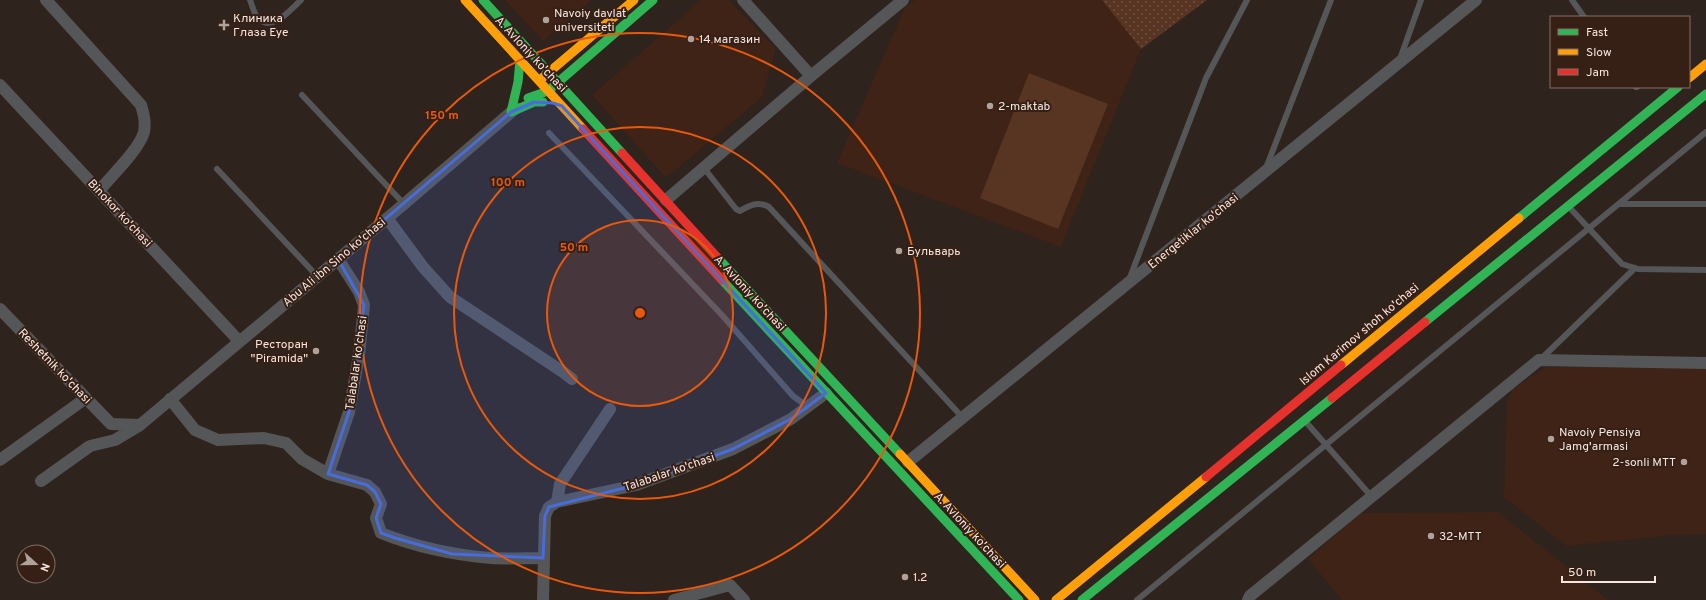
<svg xmlns="http://www.w3.org/2000/svg" width="1706" height="600" viewBox="0 0 1706 600" font-family="Overpass,sans-serif">
<style>
.built{fill:#3e2316}
.green{fill:#583423}
.park{fill:url(#park-dots)}
.lines{fill:none;stroke-linecap:round;stroke-linejoin:round}
.lane{stroke:#545657;stroke-width:6}
.street{stroke:#545657;stroke-width:12}
.fast{stroke:#30b455;stroke-width:9}
.slow{stroke:#ff9f0a;stroke-width:9}
.jam{stroke:#e5322d;stroke-width:9}
.marked{fill:#486cd9;fill-opacity:0.2;stroke:#486cd9;stroke-width:3;stroke-linejoin:round}
.ring{fill:none;stroke:#e8590c;stroke-width:2}
.poi-dot{fill:#b0a29b;stroke:#362015;stroke-width:1.5}
.labels{text-anchor:middle;stroke-width:4;stroke-linejoin:round;paint-order:stroke}
.poi-label{font-size:12px;fill:#f6e6df;stroke:#362015;text-anchor:start}
.street-label{font-size:12px;fill:#f6e6df;stroke:#362015}
.centre{fill:#e8590c;stroke:#362015;stroke-width:2}
.ring-label{font-size:12px;text-anchor:middle;font-weight:bold;fill:#e8590c;stroke:#362015;stroke-width:4;stroke-linejoin:round;paint-order:stroke}
</style>
<defs>
<pattern id="park-dots" width="8" height="8" patternUnits="userSpaceOnUse"><rect width="8" height="8" fill="#583423"/><path d="M2 2h.1M6 6h.1" fill="none" stroke="#715142" stroke-width="1.8" stroke-linecap="round"/></pattern>
</defs>
<rect width="100%" height="100%" fill="#2e231d"/>
<!-- built -->
<path class="built" d="M 505,0 L 592,0 L 543,41 Z
M 701,0 L 729,0 L 776,49 L 762,97 L 666,178 L 592,95 Z
M 915,0 L 1102,0 L 1141,49 L 1061,247 L 837,163 L 905,7 Z
M 1546,367 L 1706,367 L 1706,534 L 1674,535 L 1566,546 L 1504,497 L 1507,402 L 1513,388 Z
M 1498,512 L 1608,600 L 1342,600 L 1308,559 L 1360,513 Z"/>
<!-- green -->
<path class="green" d="M 1029,73 L 1108,104 L 1058,229 L 980,198 Z"/>
<!-- park -->
<path class="park" d="M 1102,0 L 1207,0 L 1141,49 Z"/>
<g class="lines">
<!-- lane -->
<path class="lane" d="M 250,0 C 252,5 254,13 257,17 C 271,34 290,10 301,0
M 1572,0 L 1584,17
M 1400,59 L 1421,0
M 1636,87 L 1637,87
M 302,95 L 404,204
M 549,133 L 721,314 L 793,396 L 808,407
M 704,168 L 736,209 L 740,211 C 750,205 758,201 769,207 L 963,418
M 1266,168 L 1331,0
M 217,169 L 317,276
M 1619,204 L 1706,204
M 1569,207 L 1622,264 L 1638,269 L 1706,270
M 1129,280 L 1206,78 L 1247,0
M 1541,359 L 1635,268
M 1305,421 L 1371,496
M 1137,600 L 1706,132"/>
<!-- street -->
<path class="street" d="M 46,0 L 141,105 C 144,114 146,122 144,132 C 139,150 111,176 99,191
M 743,0 L 811,76
M 0,85 L 239,341
M 666,200 L 811,76 L 903,0
M 387,218 L 423,267 L 450,297 L 563,372 L 572,379
M 338,259 L 359,292 L 364,305 L 359,355 L 349,412 L 328,474 L 367,485 L 375,492 L 381,504 L 376,518 L 381,533 C 416,547 454,555 491,558 C 508,559 526,558 543,558
M 0,309 L 111,424 L 140,425
M 170,399 L 195,430 L 218,440 L 264,438 L 286,443 L 302,459 L 328,474
M 0,460 L 86,398
M 908,462 L 1476,0
M 41,481 L 90,446 L 115,440 L 140,425 L 404,204 L 516,108
M 557,502 L 560,484 L 610,409
M 543,600 L 545,516 L 549,507 L 557,502 L 636,485 L 733,449 L 791,419 L 826,393
M 674,600 L 730,585 L 744,600
M 1248,600 L 1250,596 L 1539,360 L 1706,363"/>
<!-- fast -->
<path class="fast" d="M 483,0 L 622,153
M 520,60 L 518,82 L 511,112 L 534,102 L 543,102
M 528,98 L 548,91 L 653,0
M 1519,218 L 1678,87
M 717,257 L 900,454
M 722,280 L 1019,600
M 1425,322 L 1706,94
M 1082,600 L 1332,398"/>
<!-- slow -->
<path class="slow" d="M 465,0 L 583,129
M 1689,78 L 1706,64
M 541,79 L 634,0
M 1341,365 L 1519,218
M 900,454 L 1035,600
M 1056,600 L 1206,477"/>
<!-- jam -->
<path class="jam" d="M 583,129 L 722,280
M 622,153 L 717,257
M 1332,398 L 1425,322
M 1206,477 L 1341,365"/>
</g>
<!-- marked area -->
<path class="marked" d="M 534,102 L 553,103 L 562,106 L 826,393 L 791,419 L 733,449 L 636,485 L 549,507 L 545,516 L 543,558 L 452,554 L 395,538 L 381,533 L 376,518 L 381,504 L 375,492 L 367,485 L 328,474 L 349,412 L 364,305 L 338,259 L 511,112 Z"/>
<!-- distance rings -->
<circle cx="640" cy="313" r="93" fill="#e8590c" fill-opacity=".12"/>
<g class="ring">
<circle cx="640" cy="313" r="93"/>
<circle cx="640" cy="313" r="186"/>
<circle cx="640" cy="313" r="280"/>
</g>
<!-- markers -->
<g class="poi-dot">
<circle cx="546" cy="20" r="4"/>
<path d="M222 19h4v4h4v4h-4v4h-4v-4h-4v-4h4z"/>
<circle cx="691" cy="39" r="4"/>
<circle cx="990" cy="106" r="4"/>
<circle cx="899" cy="251" r="4"/>
<circle cx="316" cy="351" r="4"/>
<circle cx="1551" cy="439" r="4"/>
<circle cx="1684" cy="462" r="4"/>
<circle cx="1431" cy="536" r="4"/>
<circle cx="905" cy="577" r="4"/>
</g>
<g class="labels">
<!-- poi labels -->
<g class="poi-label">
<text x="554" y="17">Navoiy davlat<tspan x="554" dy="14">universiteti</tspan></text>
<text x="233" y="22">Клиника<tspan x="233" dy="14">Глаза Eye</tspan></text>
<text x="699" y="43">14 магазин</text>
<text x="998" y="110">2-maktab</text>
<text x="907" y="255">Бульварь</text>
<text x="308" y="348" text-anchor="end">Ресторан<tspan x="308" dy="14">"Piramida"</tspan></text>
<text x="1559" y="436">Navoiy Pensiya<tspan x="1559" dy="14">Jamg'armasi</tspan></text>
<text x="1676" y="466" text-anchor="end">2-sonli MTT</text>
<text x="1439" y="540">32-MTT</text>
<text x="913" y="581">1.2</text>
</g>
<!-- street labels -->
<g class="street-label">
<text transform="translate(531 54) rotate(47)" y="4">A. Avloniy ko'chasi</text>
<text transform="translate(120 213) rotate(47)" y="4">Binokor ko'chasi</text>
<text transform="translate(1193 231) rotate(-39)" y="4">Energetiklar ko'chasi</text>
<text transform="translate(334 262) rotate(-40)" y="4">Abu Ali ibn Sino ko'chasi</text>
<text transform="translate(750 293) rotate(47)" y="4">A. Avloniy ko'chasi</text>
<text transform="translate(1359 334) rotate(-40)" y="4">Islom Karimov shoh ko'chasi</text>
<text transform="translate(356 363) rotate(-82)" y="4">Talabalar ko'chasi</text>
<text transform="translate(55 366) rotate(46)" y="4">Reshetnik ko'chasi</text>
<text transform="translate(669 472) rotate(-19)" y="4">Talabalar ko'chasi</text>
<text transform="translate(970 530) rotate(47)" y="4">A. Avloniy ko'chasi</text>
</g>
</g>
<circle cx="640" cy="313" r="6" class="centre"/>
<g class="ring-label">
<text x="442" y="119">150 m</text>
<text x="508" y="186">100 m</text>
<text x="574" y="251">50 m</text>
</g>
<!-- legend -->
<rect x="1550" y="16" width="140" height="72" fill="#362015" stroke="#836f66"/>
<rect x="1558" y="29" width="20" height="6" fill="#30b455" stroke="#836f66"/>
<text x="1586" y="36" font-size="12" fill="#f6e6df">Fast</text>
<rect x="1558" y="49" width="20" height="6" fill="#ff9f0a" stroke="#836f66"/>
<text x="1586" y="56" font-size="12" fill="#f6e6df">Slow</text>
<rect x="1558" y="69" width="20" height="6" fill="#e5322d" stroke="#836f66"/>
<text x="1586" y="76" font-size="12" fill="#f6e6df">Jam</text>
<!-- north arrow -->
<g transform="translate(36 564) rotate(111)"><circle r="19" fill="#362015" stroke="#836f66"/>
<path d="M0-3L7 15L0 10L-7 15Z" fill="#b0a29b"/>
<text y="-6" font-size="11" font-weight="bold" text-anchor="middle" fill="#f6e6df">N</text>
</g>
<!-- scale -->
<path d="M1562 576v6h93v-6" fill="none" stroke="#f6e6df" stroke-width="2"/>
<text x="1568" y="576" font-size="12" fill="#f6e6df" stroke="#362015" stroke-width="3" paint-order="stroke">50 m</text>
</svg>
